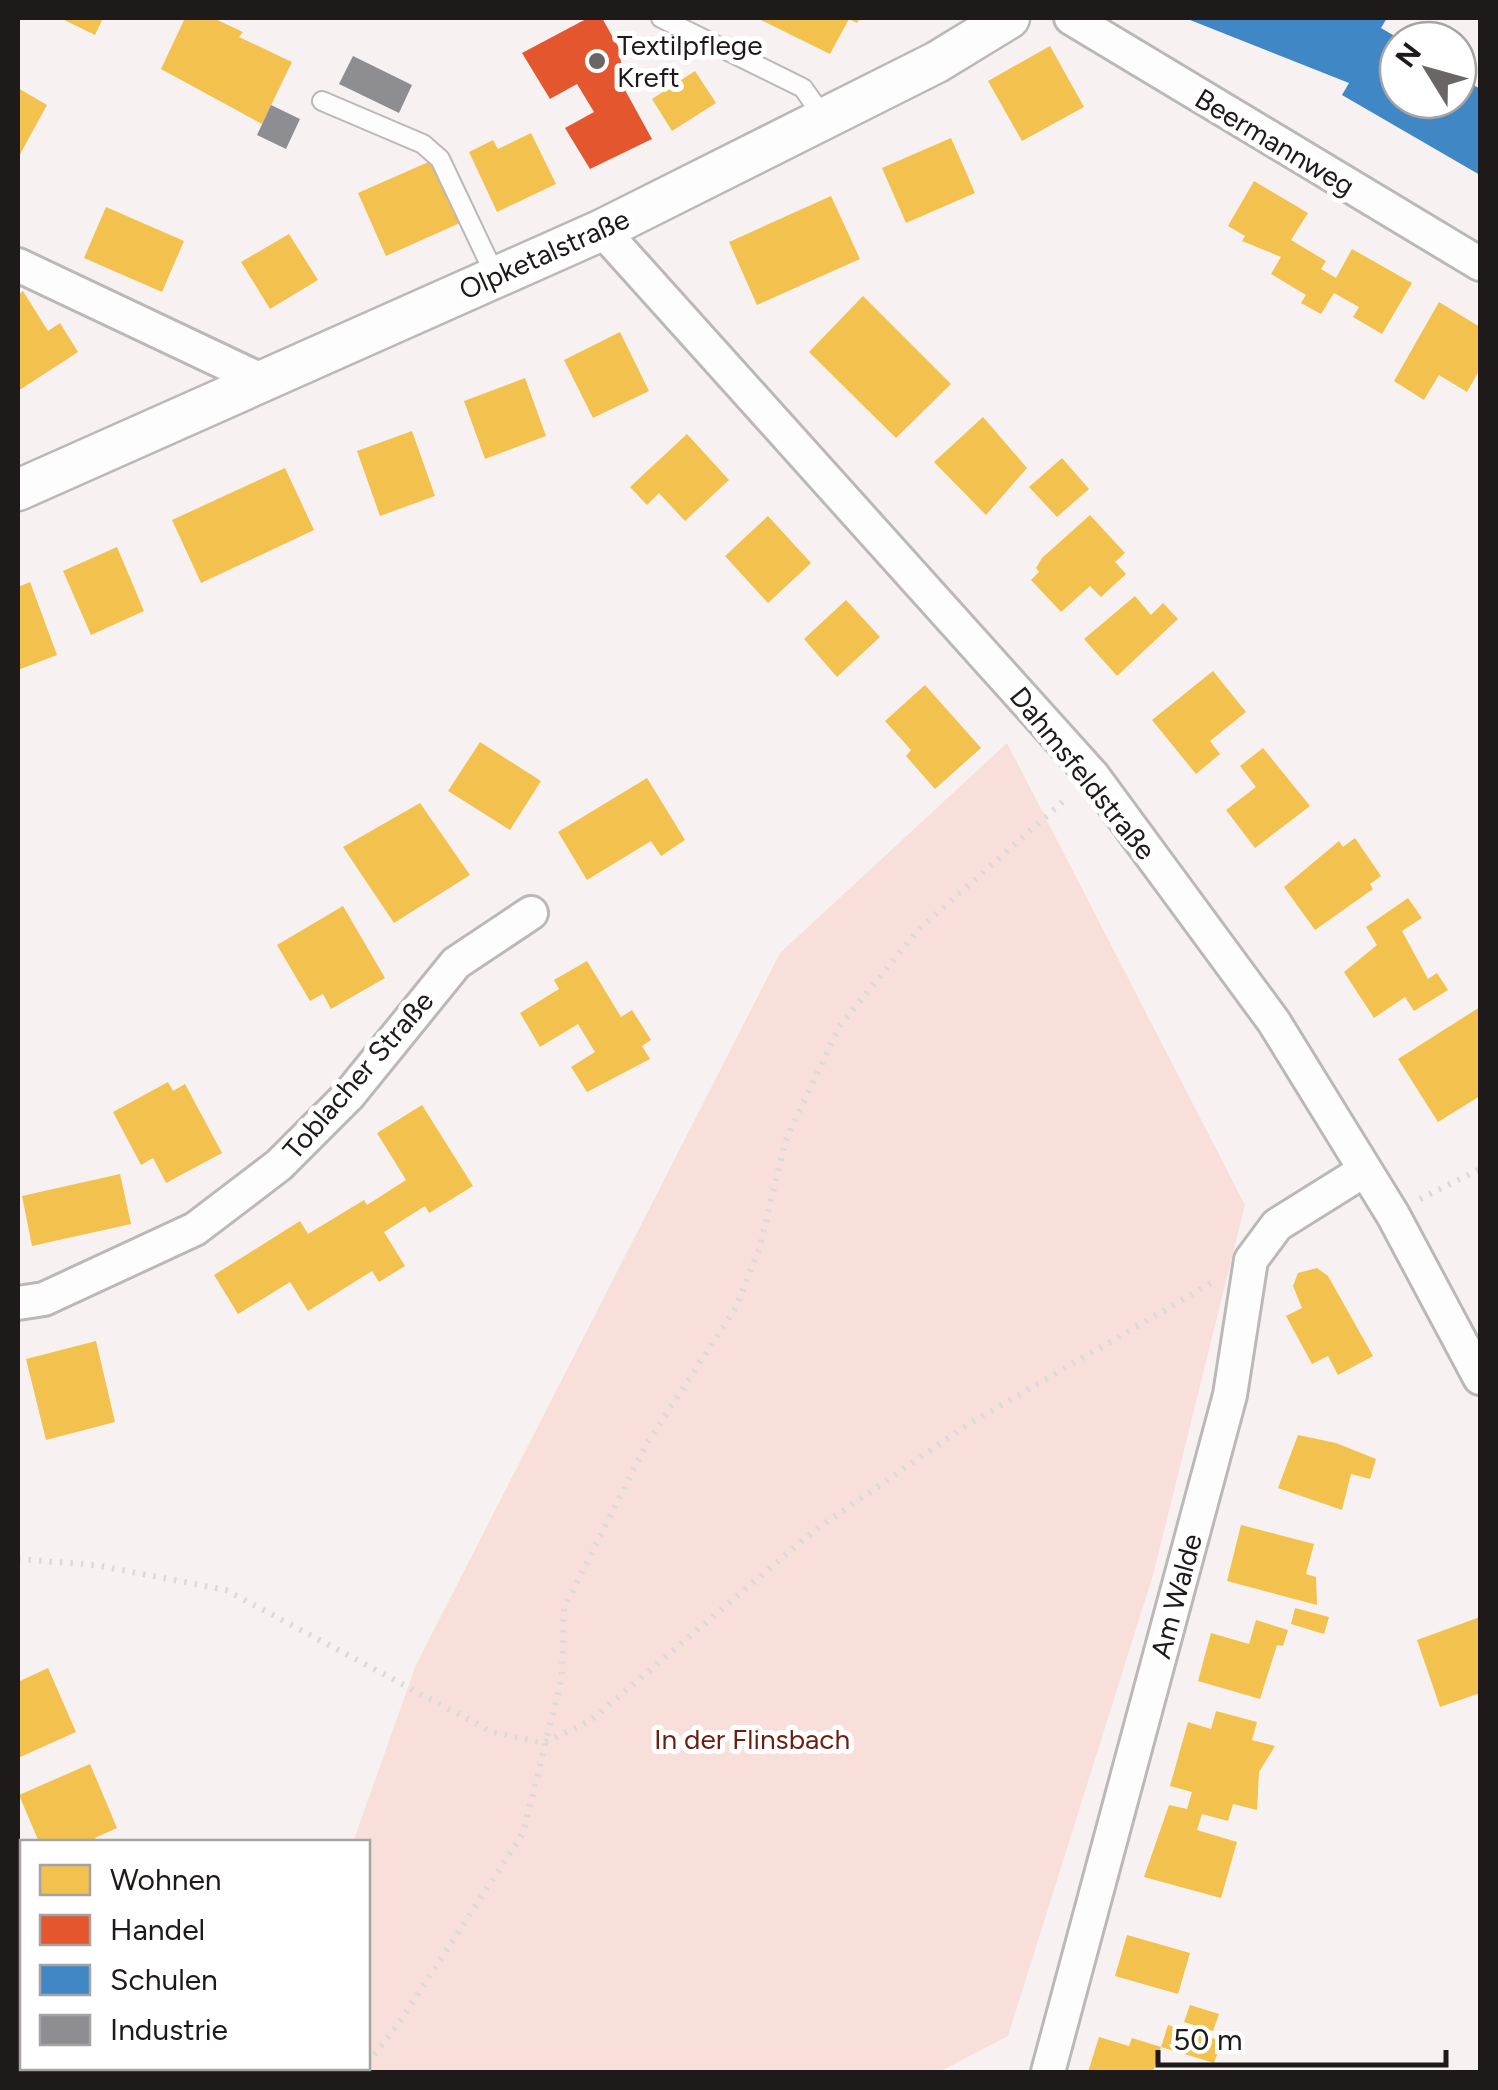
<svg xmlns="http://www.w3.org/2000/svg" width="1498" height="2090" viewBox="0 0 1498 2090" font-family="Figtree,sans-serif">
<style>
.green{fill:#f8dfd9}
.homes{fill:#f2c14e}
.shops{fill:#e4572e}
.schools{fill:#3f88c5}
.industry{fill:#8d8d92}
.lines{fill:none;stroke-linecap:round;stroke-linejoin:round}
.service-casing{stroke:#bcb8b7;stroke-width:22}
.minor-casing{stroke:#bcb8b7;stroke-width:38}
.tertiary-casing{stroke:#bcb8b7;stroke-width:45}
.path{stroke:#dbd9d9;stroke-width:6;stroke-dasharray:2.5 8;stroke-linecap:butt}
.service{stroke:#fefdfd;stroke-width:18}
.minor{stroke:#fefdfd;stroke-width:32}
.tertiary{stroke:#fefdfd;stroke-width:40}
.poi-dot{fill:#696665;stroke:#fff;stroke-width:4}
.labels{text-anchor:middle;stroke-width:10;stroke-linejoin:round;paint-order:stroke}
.poi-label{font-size:28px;fill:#1d1a19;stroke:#fff;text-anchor:start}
.street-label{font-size:28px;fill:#1d1a19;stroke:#fff}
.park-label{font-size:28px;fill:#6e1e11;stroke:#fff}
</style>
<rect width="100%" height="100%" fill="#f7f2f1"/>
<!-- green -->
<path class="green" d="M 1007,743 L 1245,1205 L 1153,1575 L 1008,2036 L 939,2072 L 277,2072 L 278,2068 L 368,2068 L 368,1842 L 353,1842 L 416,1665 L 780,953 Z"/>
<!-- homes -->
<path class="homes" d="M 60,18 L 103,18 L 95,35 Z
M 185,18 L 213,18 L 243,32 L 239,37 L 292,62 L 262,124 L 161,69 Z
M 757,18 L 860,18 L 857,23 L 849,19 L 830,54 Z
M 1050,46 L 1084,107 L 1022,141 L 988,81 Z
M 695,71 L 716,103 L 672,131 L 652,99 Z
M 18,88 L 47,105 L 18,158 Z
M 531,133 L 556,184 L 497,212 L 469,152 L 493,140 L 498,149 Z
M 951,138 L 975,193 L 906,223 L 882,168 Z
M 433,160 L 460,223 L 386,256 L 358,193 Z
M 1254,181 L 1308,213 L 1291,240 L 1326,261 L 1321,269 L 1336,278 L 1352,249 L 1412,283 L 1382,334 L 1353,317 L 1359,307 L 1334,293 L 1321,314 L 1301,303 L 1306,295 L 1271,274 L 1281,257 L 1242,241 L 1245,236 L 1228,226 Z
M 831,196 L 860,259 L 757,305 L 729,242 Z
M 106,207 L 184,241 L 162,292 L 84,258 Z
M 289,234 L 318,280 L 270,309 L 241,262 Z
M 23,291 L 48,331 L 60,323 L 78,352 L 18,391 L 18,295 Z
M 863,296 L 951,384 L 896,438 L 809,352 Z
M 1439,302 L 1480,327 L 1480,369 L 1467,392 L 1439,375 L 1424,400 L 1394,381 Z
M 620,332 L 649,391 L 593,418 L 564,360 Z
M 525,378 L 546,436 L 485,459 L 464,401 Z
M 983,417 L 1027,468 L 986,515 L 934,462 Z
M 412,431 L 435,496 L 380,516 L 357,451 Z
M 687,434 L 729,480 L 685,521 L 659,493 L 647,505 L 630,487 Z
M 1062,458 L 1089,489 L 1057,517 L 1029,487 Z
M 285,468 L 314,530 L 201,583 L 172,520 Z
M 1090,515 L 1125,553 L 1115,562 L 1126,574 L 1101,597 L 1090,586 L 1061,612 L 1031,580 L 1039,572 L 1036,568 L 1042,558 Z
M 768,516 L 811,563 L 768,603 L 725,556 Z
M 117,547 L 144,611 L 91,635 L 63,571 Z
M 30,582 L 57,655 L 18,670 L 18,587 Z
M 1135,596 L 1151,615 L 1163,603 L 1178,619 L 1117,676 L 1084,639 Z
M 846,600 L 880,637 L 837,677 L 804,639 Z
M 1213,671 L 1246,712 L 1210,741 L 1220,754 L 1196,774 L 1152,720 Z
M 925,685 L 981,748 L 935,789 L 906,756 L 911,750 L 885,721 Z
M 480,742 L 541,781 L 510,830 L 448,791 Z
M 1263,748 L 1310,806 L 1255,848 L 1226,810 L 1256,787 L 1240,766 Z
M 647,778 L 685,840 L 661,856 L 651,841 L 587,880 L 558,832 Z
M 420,803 L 470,875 L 394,923 L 343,847 Z
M 1355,838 L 1381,876 L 1370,884 L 1373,889 L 1315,930 L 1284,887 L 1339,841 L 1343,847 Z
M 1408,898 L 1422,918 L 1402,931 L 1428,979 L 1437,973 L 1448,990 L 1414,1011 L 1405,997 L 1374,1018 L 1344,972 L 1377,945 L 1366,927 Z
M 343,906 L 385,978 L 331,1009 L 323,994 L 310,1001 L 277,945 Z
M 587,961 L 621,1017 L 632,1010 L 651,1040 L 642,1046 L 650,1059 L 587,1092 L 571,1067 L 595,1052 L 578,1024 L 540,1047 L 520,1013 L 559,989 L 554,980 Z
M 1480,1007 L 1480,1096 L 1438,1122 L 1398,1059 Z
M 168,1082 L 173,1091 L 185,1084 L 222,1153 L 166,1183 L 153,1158 L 141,1165 L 113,1112 Z
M 422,1105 L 473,1186 L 429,1213 L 425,1206 L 384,1232 L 405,1266 L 379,1282 L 372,1271 L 308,1311 L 290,1282 L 238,1314 L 214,1275 L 300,1221 L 308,1234 L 364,1200 L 367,1205 L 406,1180 L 377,1133 Z
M 120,1174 L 131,1224 L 32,1246 L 22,1196 Z
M 1317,1268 L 1328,1276 L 1373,1356 L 1338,1375 L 1328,1356 L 1312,1364 L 1286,1316 L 1302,1308 L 1293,1286 L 1298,1273 Z
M 96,1341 L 115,1422 L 46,1440 L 26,1359 Z
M 1298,1435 L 1336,1443 L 1376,1459 L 1370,1479 L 1351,1474 L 1342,1510 L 1278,1488 Z
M 1241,1525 L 1314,1544 L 1306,1574 L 1316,1577 L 1317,1605 L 1227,1581 Z
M 1295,1608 L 1329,1617 L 1324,1634 L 1291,1624 Z
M 1480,1617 L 1480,1693 L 1440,1707 L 1417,1640 Z
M 1256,1620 L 1288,1630 L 1283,1646 L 1277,1645 L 1260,1699 L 1198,1681 L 1211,1633 L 1249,1644 Z
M 48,1668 L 76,1732 L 18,1758 L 18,1682 Z
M 1216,1711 L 1257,1722 L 1252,1740 L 1275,1746 L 1259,1772 L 1257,1810 L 1233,1804 L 1228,1821 L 1202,1814 L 1197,1830 L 1237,1842 L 1221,1898 L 1144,1877 L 1169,1805 L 1187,1809 L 1192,1792 L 1170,1786 L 1188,1722 L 1211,1729 Z
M 90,1764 L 117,1828 L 95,1838 L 97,1842 L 39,1842 L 19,1795 Z
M 1127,1935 L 1190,1953 L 1178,1994 L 1115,1976 Z
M 1190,2005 L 1219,2014 L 1213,2031 L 1184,2022 Z
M 1168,2025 L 1222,2041 L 1214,2063 L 1161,2047 Z
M 1099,2037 L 1129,2046 L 1132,2038 L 1161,2047 L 1153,2072 L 1088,2072 Z"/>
<!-- shops -->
<path class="shops" d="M 588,18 L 602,18 L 619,48 L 625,90 L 652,139 L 590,169 L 565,128 L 594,112 L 577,84 L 550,99 L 522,53 Z"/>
<!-- schools -->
<path class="schools" d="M 1185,18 L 1387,18 L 1381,28 L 1398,38 L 1398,100 L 1458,100 L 1458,75 L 1480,89 L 1480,175 L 1342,95 L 1349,83 Z"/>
<!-- industry -->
<path class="industry" d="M 353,56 L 412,85 L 399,113 L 339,84 Z
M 271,105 L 300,119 L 286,149 L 257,135 Z"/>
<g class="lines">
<defs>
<path id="service" d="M 661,18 L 803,88 L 824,118
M 322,101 L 423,144 L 440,159 L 496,277"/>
<path id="minor" d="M 1071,18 L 1480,264
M 602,230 L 1093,776 L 1274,1022 L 1393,1215 L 1480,1378
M 18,265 L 259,379
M 18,1303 L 44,1299 L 195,1229 L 279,1165 L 349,1095 L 456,963 L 531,913
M 18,2057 L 22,2064
M 1048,2072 L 1230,1395 L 1251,1260 L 1277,1225 L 1365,1170"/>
<path id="tertiary" d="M 18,490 L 602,230 L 937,62 L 1009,18"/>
</defs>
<!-- service casing -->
<use href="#service" class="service-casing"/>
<!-- minor casing -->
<use href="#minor" class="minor-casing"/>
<!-- tertiary casing -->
<use href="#tertiary" class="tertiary-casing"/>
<!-- path -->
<path class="path" d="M 1420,1199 L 1480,1169
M 18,1559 L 95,1565 L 226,1590 L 492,1732 L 543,1743 L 590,1721 L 815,1530 L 967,1425 L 1211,1283
M 368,2063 L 401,2020 L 523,1833 L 562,1677 L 564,1608 L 647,1443 L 735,1309 L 760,1247 L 785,1142 L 839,1027 L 919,929 L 1067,798
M 360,2072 L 364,2068"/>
<!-- service -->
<use href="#service" class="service"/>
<!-- minor -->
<use href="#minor" class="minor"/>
<!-- tertiary -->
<use href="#tertiary" class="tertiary"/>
</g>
<!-- markers -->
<circle class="poi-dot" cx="597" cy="61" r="10"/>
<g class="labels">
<!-- poi labels -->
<g class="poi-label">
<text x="617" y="55">Textilpflege<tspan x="617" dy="32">Kreft</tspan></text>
</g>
<!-- street labels -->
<g class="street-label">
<text transform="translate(1275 142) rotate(31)" y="10">Beermannweg</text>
<text transform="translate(544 254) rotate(-24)" y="10">Olpketalstraße</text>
<text transform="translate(1083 773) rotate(51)" y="10">Dahmsfeldstraße</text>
<text transform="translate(358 1075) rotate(-49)" y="10">Toblacher Straße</text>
<text transform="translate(1176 1596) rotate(-75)" y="10">Am Walde</text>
</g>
<!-- park labels -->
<g class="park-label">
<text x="752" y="1749">In der Flinsbach</text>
</g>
</g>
<!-- border -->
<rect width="1498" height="2090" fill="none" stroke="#1d1a19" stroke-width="40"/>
<!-- legend -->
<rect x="20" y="1840" width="350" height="230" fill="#ffffff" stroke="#a5a3a3" stroke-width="2.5"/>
<rect x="40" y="1865" width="50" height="30" fill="#f2c14e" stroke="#a5a3a3" stroke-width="2.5"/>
<text x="110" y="1890" font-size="30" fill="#1d1a19">Wohnen</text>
<rect x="40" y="1915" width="50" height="30" fill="#e4572e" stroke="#a5a3a3" stroke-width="2.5"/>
<text x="110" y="1940" font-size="30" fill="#1d1a19">Handel</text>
<rect x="40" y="1965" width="50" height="30" fill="#3f88c5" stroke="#a5a3a3" stroke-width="2.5"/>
<text x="110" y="1990" font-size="30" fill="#1d1a19">Schulen</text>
<rect x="40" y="2015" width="50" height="30" fill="#8d8d92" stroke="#a5a3a3" stroke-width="2.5"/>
<text x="110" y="2040" font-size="30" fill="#1d1a19">Industrie</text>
<!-- north arrow -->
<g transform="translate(1428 70) rotate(307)"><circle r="48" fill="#ffffff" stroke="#a5a3a3" stroke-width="2.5"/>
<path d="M0-8L18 38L0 25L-18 38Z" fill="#696665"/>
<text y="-15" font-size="28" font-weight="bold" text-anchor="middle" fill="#1d1a19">N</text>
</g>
<!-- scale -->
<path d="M1158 2050v15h288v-15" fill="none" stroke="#1d1a19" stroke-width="5"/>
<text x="1173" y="2050" font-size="30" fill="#1d1a19" stroke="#ffffff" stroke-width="8" paint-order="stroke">50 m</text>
</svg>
